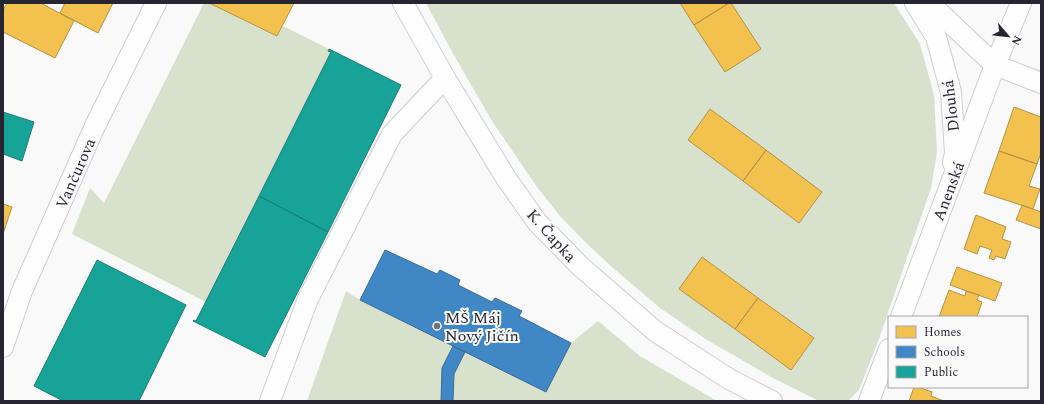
<svg xmlns="http://www.w3.org/2000/svg" width="1044" height="404" viewBox="0 0 1044 404" font-family="Spectral,serif">
<style>
.green{fill:#d8e1cc}
.homes{fill:#f2c14e;stroke:#b59246}
.schools{fill:#3f88c5;stroke:#386a99}
.public{fill:#17a398;stroke:#1c7d79}
.lines{fill:none;stroke-linecap:round;stroke-linejoin:round}
.street-casing{stroke:#ceccd3;stroke-width:22}
.street{stroke:#fefefe;stroke-width:20}
.poi-dot{fill:#706f78;stroke:#f9f9f9;stroke-width:1.5}
.labels{text-anchor:middle;stroke-width:4;stroke-linejoin:round;paint-order:stroke}
.street-label{font-size:16px;fill:#272532;stroke:#f9f9f9}
.poi-label{font-size:16px;fill:#272532;stroke:#f9f9f9;text-anchor:start}
</style>
<rect width="100%" height="100%" fill="#f9f9f9"/>
<!-- green -->
<path class="green" d="M 204,3 L 209,3 L 277,36 L 283,26 L 329,49 L 328,51 L 331,52 L 206,302 L 72,234 L 90,188 L 104,203 Z
M 426,3 L 894,3 L 920,44 L 934,95 L 937,152 L 931,188 L 879,339 L 859,390 L 848,401 L 819,401 L 773,378 L 707,340 L 660,308 L 612,267 L 585,242 L 560,216 L 537,187 L 492,121 L 451,50 Z
M 346,291 L 360,300 L 453,346 L 442,368 L 441,401 L 307,401 Z
M 598,321 L 640,356 L 717,401 L 453,401 L 454,374 L 465,352 L 545,392 L 571,343 Z"/>
<!-- homes -->
<path class="homes" d="M 7,3 L 41,3 L 74,21 L 55,58 L 3,32 L 3,10 Z
M 65,3 L 113,3 L 98,33 L 60,13 Z
M 209,3 L 294,3 L 277,36 Z
M 680,3 L 729,3 L 694,25 Z
M 729,3 L 731,3 L 761,49 L 725,72 L 694,25 Z
M 1014,107 L 1041,117 L 1041,153 L 1037,164 L 999,151 Z
M 710,109 L 766,150 L 743,181 L 688,140 Z
M 766,150 L 822,192 L 799,223 L 743,181 Z
M 999,151 L 1037,164 L 1029,186 L 1040,189 L 1033,209 L 984,193 Z
M 3,204 L 12,207 L 3,234 Z
M 1022,205 L 1041,212 L 1041,229 L 1016,220 Z
M 976,215 L 1006,227 L 1002,239 L 1011,242 L 1005,259 L 996,256 L 994,260 L 989,258 L 992,250 L 980,246 L 977,254 L 964,249 Z
M 702,257 L 758,298 L 735,329 L 679,289 Z
M 957,267 L 1002,283 L 995,301 L 950,285 Z
M 949,290 L 965,296 L 966,291 L 979,295 L 977,300 L 982,302 L 977,317 L 939,317 Z
M 758,298 L 814,338 L 791,370 L 735,329 Z
M 914,387 L 918,387 L 932,392 L 931,396 L 944,401 L 909,401 Z"/>
<!-- schools -->
<path class="schools" d="M 385,250 L 437,274 L 440,270 L 460,280 L 458,285 L 492,302 L 495,298 L 522,311 L 519,316 L 571,343 L 546,392 L 360,300 Z
M 453,346 L 465,352 L 454,374 L 453,401 L 441,401 L 442,368 Z"/>
<!-- public -->
<path class="public" d="M 329,49 L 401,85 L 328,232 L 259,196 L 331,52 L 328,51 Z
M 3,112 L 34,122 L 22,161 L 3,154 Z
M 259,196 L 328,232 L 265,357 L 193,321 L 194,320 L 196,321 Z
M 97,260 L 186,305 L 139,401 L 63,401 L 34,386 Z"/>
<g class="lines">
<defs>
<path id="street" d="M 403,3 L 445,78 L 506,178 L 537,222 L 580,266 L 655,331 L 729,379 L 772,401
M 915,3 L 936,37 L 951,92 L 955,153 L 953,163
M 929,3 L 995,65 L 1041,83
M 901,317 L 995,65 L 1021,3
M 3,347 L 22,291 L 95,126 L 156,3
M 270,401 L 308,299 L 392,134 L 445,78
M 869,401 L 889,349"/>
</defs>
<!-- street casing -->
<use href="#street" class="street-casing"/>
<!-- street -->
<use href="#street" class="street"/>
</g>
<!-- markers -->
<circle class="poi-dot" cx="437" cy="326" r="4"/>
<g class="labels">
<!-- street labels -->
<g class="street-label">
<text transform="translate(950 106) rotate(-97)" y="6">Dlouhá</text>
<text transform="translate(75 173) rotate(-66)" y="6">Vančurova</text>
<text transform="translate(948 191) rotate(-69)" y="6">Anenská</text>
<text transform="translate(552 235) rotate(48)" y="6">K. Čapka</text>
</g>
<!-- poi labels -->
<g class="poi-label">
<text x="445" y="323">MŠ Máj<tspan x="445" dy="18">Nový Jičín</tspan></text>
</g>
</g>
<!-- border -->
<rect width="1044" height="404" fill="none" stroke="#272532" stroke-width="8"/>
<!-- legend -->
<rect x="888" y="316" width="140" height="72" fill="#f9f9f9" stroke="#a5a4a9"/>
<rect x="896" y="326" width="20" height="12" fill="#f2c14e" stroke="#a5a4a9"/>
<text x="924" y="336" font-size="12" fill="#272532">Homes</text>
<rect x="896" y="346" width="20" height="12" fill="#3f88c5" stroke="#a5a4a9"/>
<text x="924" y="356" font-size="12" fill="#272532">Schools</text>
<rect x="896" y="366" width="20" height="12" fill="#17a398" stroke="#a5a4a9"/>
<text x="924" y="376" font-size="12" fill="#272532">Public</text>
<!-- north arrow -->
<g transform="translate(1008 36) rotate(118)" stroke="#f9f9f9" stroke-width="3" paint-order="stroke">
<path d="M0-3L7 15L0 10L-7 15Z" fill="#272532"/>
<text y="-6" font-size="11" font-weight="bold" text-anchor="middle" fill="#272532">N</text>
</g>
</svg>
